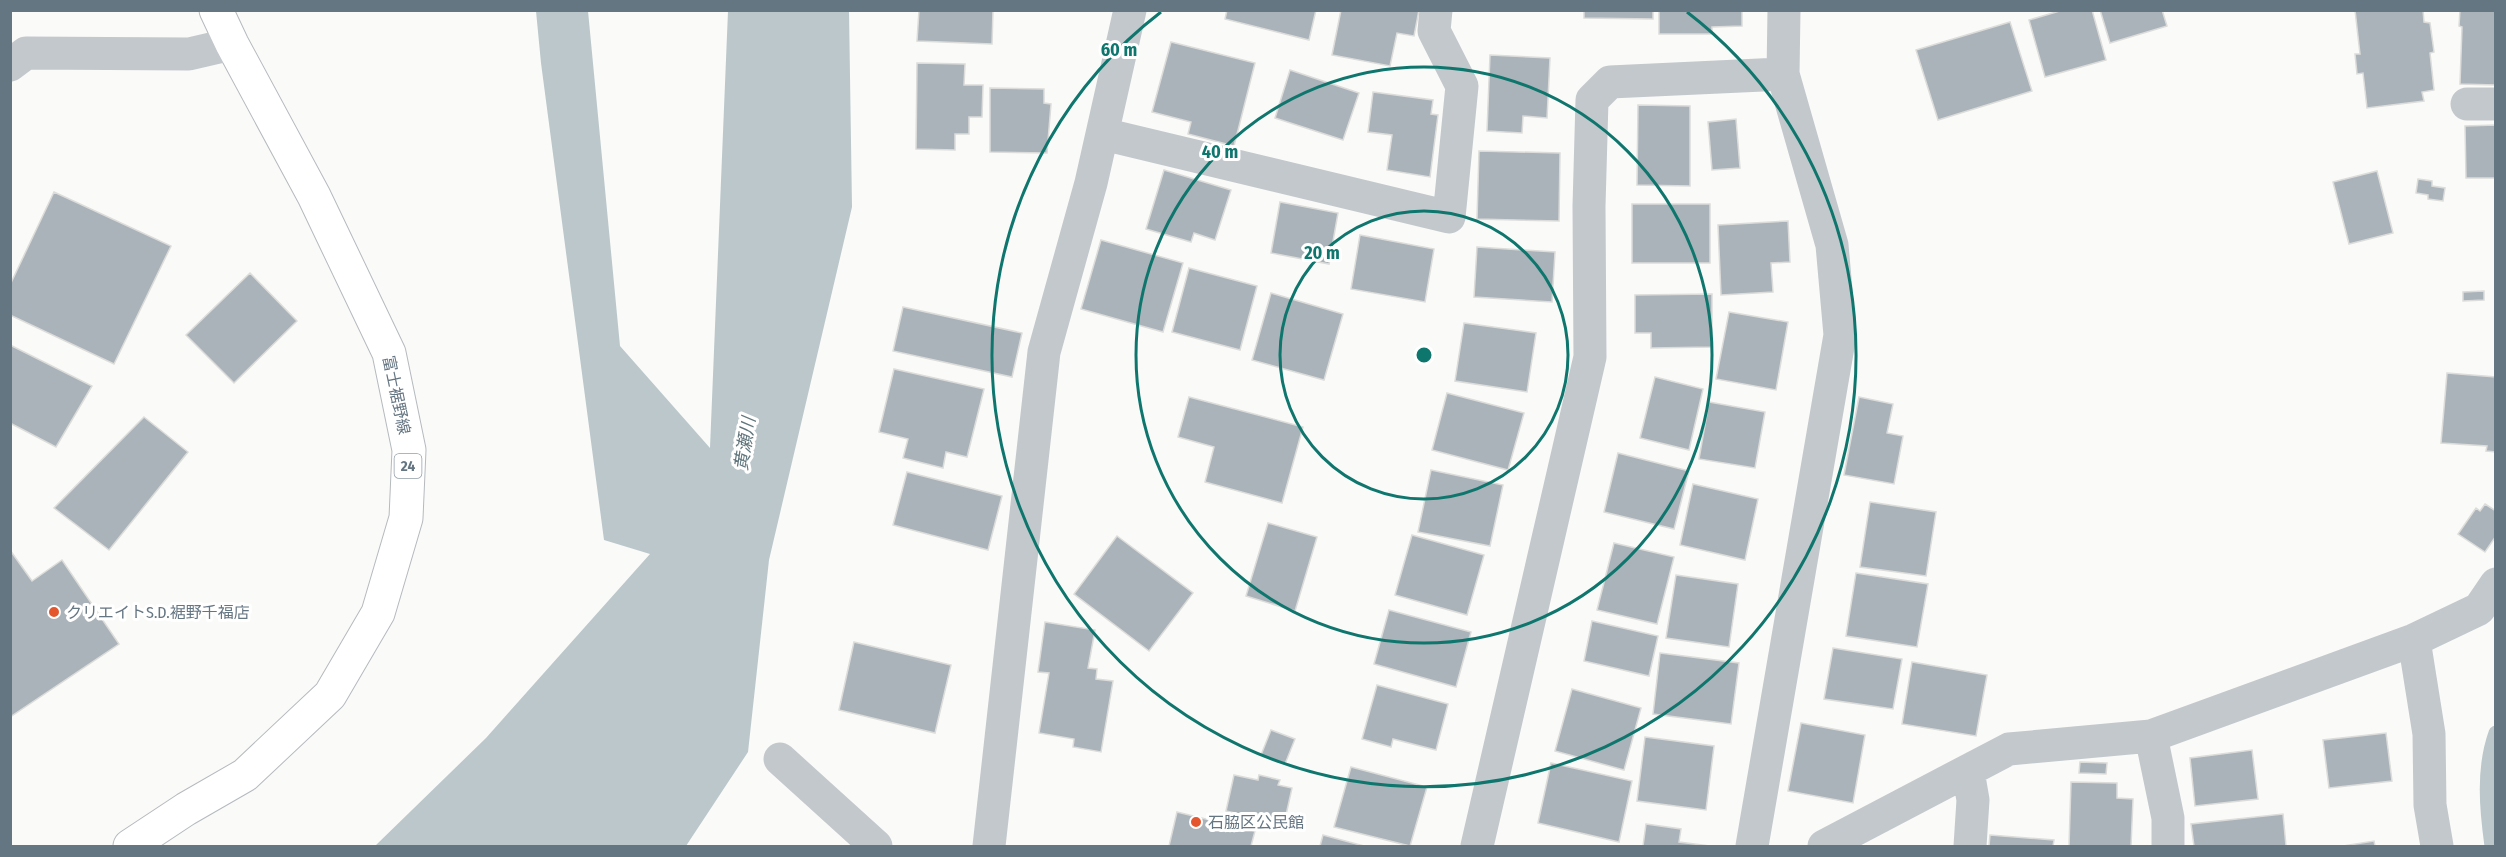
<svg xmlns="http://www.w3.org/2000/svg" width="2506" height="857" viewBox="0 0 2506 857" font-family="'Fira Sans Condensed','Noto Sans JP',sans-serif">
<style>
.water{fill:#bbc7cb}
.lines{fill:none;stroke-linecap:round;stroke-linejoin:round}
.stream{stroke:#bbc7cb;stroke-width:15}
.building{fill:#aab3b9;stroke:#dcdcda;stroke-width:1.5}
.primary-casing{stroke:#b5babe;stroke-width:35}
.minor{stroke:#c3c8cc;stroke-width:33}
.primary{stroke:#fff;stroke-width:33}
.ring{fill:none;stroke:#0f766e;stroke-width:3}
.poi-dot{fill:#e4572e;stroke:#fff;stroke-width:2}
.labels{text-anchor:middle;stroke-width:6;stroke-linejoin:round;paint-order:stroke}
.shield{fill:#fff;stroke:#939fa8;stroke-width:1.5}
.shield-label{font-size:15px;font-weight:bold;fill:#657683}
.street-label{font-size:16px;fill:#657683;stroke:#fff}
.poi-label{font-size:16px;fill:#657683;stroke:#fff;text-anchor:start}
.water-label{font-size:18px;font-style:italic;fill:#60757c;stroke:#fff}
.centre{fill:#0f766e;stroke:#fff;stroke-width:3}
.ring-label{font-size:18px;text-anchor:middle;font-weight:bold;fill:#0f766e;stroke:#fff;stroke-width:6;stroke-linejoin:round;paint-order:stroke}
</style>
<rect width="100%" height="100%" fill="#fafaf8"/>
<!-- water -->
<path class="water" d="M 536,11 L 588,11 L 620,346 L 710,448 L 728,11 L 849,11 L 852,207 L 769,560 L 748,752 L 686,846 L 375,846 L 486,738 L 650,554 L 604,540 L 541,63 Z"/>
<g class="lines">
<!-- stream -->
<path class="stream" d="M 2492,846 C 2487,810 2483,769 2496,733"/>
</g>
<!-- building -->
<path class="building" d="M 919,10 L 993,10 L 992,44 L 917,41 Z
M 1227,10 L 1316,10 L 1309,40 L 1225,19 Z
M 1341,10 L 1419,10 L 1414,36 L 1397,33 L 1390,66 L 1332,55 Z
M 1584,10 L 1653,10 L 1653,19 L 1584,18 Z
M 1659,10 L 1742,10 L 1742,26 L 1712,27 L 1712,34 L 1659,34 Z
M 2063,10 L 2092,10 L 2106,60 L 2045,77 L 2029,20 Z
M 2100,10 L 2162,10 L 2167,26 L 2110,43 Z
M 2355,10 L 2423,10 L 2424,22 L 2430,23 L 2434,52 L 2430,53 L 2434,90 L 2422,92 L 2424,101 L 2367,108 L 2363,73 L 2357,74 L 2355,54 L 2360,54 Z
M 2460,10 L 2496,10 L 2496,85 L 2460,84 L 2462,27 L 2459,26 Z
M 2010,22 L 2032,91 L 1938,120 L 1916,50 Z
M 1171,42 L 1255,63 L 1234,146 L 1188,134 L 1191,122 L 1152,112 Z
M 1490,55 L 1550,58 L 1547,118 L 1523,116 L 1522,133 L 1487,131 Z
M 917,63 L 965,64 L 964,85 L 983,85 L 982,117 L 969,117 L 969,134 L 955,134 L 955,150 L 916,149 Z
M 1290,70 L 1359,93 L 1343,140 L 1275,118 Z
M 990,88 L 1044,89 L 1044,103 L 1051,104 L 1047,153 L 990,152 Z
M 1373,92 L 1433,100 L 1431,114 L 1438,115 L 1430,177 L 1387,170 L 1392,135 L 1368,132 Z
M 1638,105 L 1690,106 L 1690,186 L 1637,185 Z
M 1736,119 L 1740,168 L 1712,170 L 1708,122 Z
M 2496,125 L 2496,178 L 2466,178 L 2465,126 Z
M 1479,151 L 1560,153 L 1559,221 L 1477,219 Z
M 1164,170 L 1231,190 L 1215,240 L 1194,233 L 1191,242 L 1146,229 Z
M 2377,171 L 2393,233 L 2349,244 L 2333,182 Z
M 2418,179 L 2432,181 L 2432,186 L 2445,188 L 2443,201 L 2428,199 L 2428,195 L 2416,193 Z
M 54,192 L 171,246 L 114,364 L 10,315 L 10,285 Z
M 1280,202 L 1338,213 L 1329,264 L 1271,253 Z
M 1632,204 L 1710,204 L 1710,263 L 1632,263 Z
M 1788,221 L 1790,262 L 1771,263 L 1773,292 L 1721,295 L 1718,225 Z
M 1360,235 L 1434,249 L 1425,302 L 1351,289 Z
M 1101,240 L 1183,263 L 1163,332 L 1081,309 Z
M 1477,247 L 1555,252 L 1552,302 L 1474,297 Z
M 1189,268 L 1257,286 L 1240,350 L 1172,332 Z
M 250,273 L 297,321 L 234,383 L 186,335 Z
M 2484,291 L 2484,300 L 2463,301 L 2463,292 Z
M 1271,293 L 1343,314 L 1324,380 L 1252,360 Z
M 1712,294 L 1712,347 L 1651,348 L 1651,333 L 1635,333 L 1635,295 Z
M 903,307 L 1022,333 L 1012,377 L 893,351 Z
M 1729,312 L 1788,322 L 1776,390 L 1716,379 Z
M 1464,323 L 1536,333 L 1527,392 L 1455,381 Z
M 10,345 L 92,386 L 56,447 L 10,423 Z
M 894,369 L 984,389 L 967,457 L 946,452 L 943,468 L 903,458 L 908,439 L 879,432 Z
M 2447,373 L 2496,377 L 2496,452 L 2486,451 L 2487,446 L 2441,443 Z
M 1655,377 L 1703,389 L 1689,450 L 1640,438 Z
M 1447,393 L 1524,413 L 1508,470 L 1432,450 Z
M 1189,397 L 1303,427 L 1282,503 L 1205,482 L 1214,447 L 1178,437 Z
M 1859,397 L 1893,404 L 1887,433 L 1903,436 L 1894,484 L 1844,475 Z
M 1709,402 L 1765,412 L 1755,468 L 1699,459 Z
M 144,417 L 188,452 L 109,550 L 54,508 Z
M 1618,453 L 1689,471 L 1674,529 L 1604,512 Z
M 1431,470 L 1503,485 L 1490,546 L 1418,532 Z
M 907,472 L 1002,496 L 988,550 L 893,525 Z
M 1693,484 L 1758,499 L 1745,560 L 1680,545 Z
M 1870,502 L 1936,512 L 1926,576 L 1860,567 Z
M 2485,504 L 2496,511 L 2496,536 L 2485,552 L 2458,534 L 2476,508 L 2480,511 Z
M 1268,523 L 1317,537 L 1295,611 L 1246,596 Z
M 1412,535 L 1484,555 L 1467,615 L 1395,595 Z
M 1117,536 L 1193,593 L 1149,651 L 1074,594 Z
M 1614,543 L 1674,557 L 1657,624 L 1597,610 Z
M 10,550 L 32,581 L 62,560 L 119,644 L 10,717 Z
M 1856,573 L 1928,584 L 1917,647 L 1846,636 Z
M 1676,575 L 1738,584 L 1729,647 L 1666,638 Z
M 1389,610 L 1471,632 L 1456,687 L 1374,664 Z
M 1592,621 L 1658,636 L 1649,676 L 1584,661 Z
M 1045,622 L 1095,630 L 1088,668 L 1097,669 L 1096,679 L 1113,681 L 1101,752 L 1073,747 L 1074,739 L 1039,733 L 1049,673 L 1038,672 Z
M 854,642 L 951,665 L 935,733 L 839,710 Z
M 1833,648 L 1902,659 L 1893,709 L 1824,699 Z
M 1660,653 L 1739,663 L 1731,724 L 1653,714 Z
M 1912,662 L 1987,675 L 1976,736 L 1902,724 Z
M 1377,685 L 1448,704 L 1436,750 L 1393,739 L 1391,747 L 1362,739 Z
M 1572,689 L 1641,708 L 1624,770 L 1555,751 Z
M 1801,723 L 1865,735 L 1853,803 L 1788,791 Z
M 1271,730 L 1295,739 L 1285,764 L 1261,755 Z
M 2386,733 L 2392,781 L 2329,788 L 2323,740 Z
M 1645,737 L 1714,746 L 1706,810 L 1637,801 Z
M 2252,750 L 2258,799 L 2195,806 L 2190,758 Z
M 2080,762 L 2107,763 L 2106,774 L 2079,773 Z
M 1551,763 L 1632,781 L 1619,842 L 1538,823 Z
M 1351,767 L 1427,787 L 1410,846 L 1334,827 Z
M 1234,775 L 1258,780 L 1259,775 L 1280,780 L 1278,785 L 1292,788 L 1284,824 L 1226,811 Z
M 2071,782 L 2117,783 L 2117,798 L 2133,799 L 2131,846 L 2069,846 Z
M 1177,812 L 1255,831 L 1251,846 L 1169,846 Z
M 2283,814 L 2286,846 L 2194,846 L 2191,824 Z
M 1646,824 L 1681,829 L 1679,842 L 1710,846 L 1643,846 Z
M 1323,835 L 1364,846 L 1320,846 Z
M 1990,835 L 2054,840 L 2053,846 L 1989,846 Z
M 2374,841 L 2375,846 L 2343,846 Z"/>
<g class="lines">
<defs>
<path id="primary" d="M 130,846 L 186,809 L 245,775 L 330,695 L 378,613 L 406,518 L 409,450 L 389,353 L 314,196 L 232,44 L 216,10"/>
</defs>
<!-- primary casing -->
<use href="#primary" class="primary-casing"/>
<!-- minor -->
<path class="minor" d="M 10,65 L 26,53 L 189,54 L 232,44
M 2467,104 L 2496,104
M 1103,134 L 1449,217 L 1462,86 L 1434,31 L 1436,10
M 2414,640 L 2429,734 L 2430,805 L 2437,846
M 2151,736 L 2168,818 L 2168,846
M 780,759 L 876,846
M 1968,771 L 1973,800 L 1970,846
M 989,846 L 1044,352 L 1091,183 L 1130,10
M 1477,846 L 1590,357 L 1589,206 L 1592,100 L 1610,82 L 1783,74
M 1752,846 L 1840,335 L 1832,245 L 1783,74 L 1784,10
M 1824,846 L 2009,749 L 2151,736 L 2414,640 L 2479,609 L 2496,584"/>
<!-- primary -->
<use href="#primary" class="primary"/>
</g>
<!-- distance rings -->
<g class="ring">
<circle cx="1424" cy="355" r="144"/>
<circle cx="1424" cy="355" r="288"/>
<path d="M1687 12A432 432 0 1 1 1161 12"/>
</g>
<!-- markers -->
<g class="poi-dot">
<circle cx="54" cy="612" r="6"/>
<circle cx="1196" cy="822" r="6"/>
</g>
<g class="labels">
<!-- shield labels -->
<rect class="shield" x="394.5" y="454" width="27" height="24" rx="4.5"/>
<g class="shield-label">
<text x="408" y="471">24</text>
</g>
<!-- street labels -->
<g class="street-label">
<text transform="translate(397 395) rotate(78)" y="6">富士裾野線</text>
</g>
<!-- poi labels -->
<g class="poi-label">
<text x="66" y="618">クリエイトS.D.裾野千福店</text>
<text x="1208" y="828">石脇区公民館</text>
</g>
<!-- water labels -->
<g class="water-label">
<text transform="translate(745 444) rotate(-81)" y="6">黄瀬川</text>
</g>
</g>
<circle cx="1424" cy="355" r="9" class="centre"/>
<g class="ring-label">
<text x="1119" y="56">60 m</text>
<text x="1220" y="158">40 m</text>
<text x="1322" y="259">20 m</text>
</g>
<!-- border -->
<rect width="2506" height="857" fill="none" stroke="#657683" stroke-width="24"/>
</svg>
